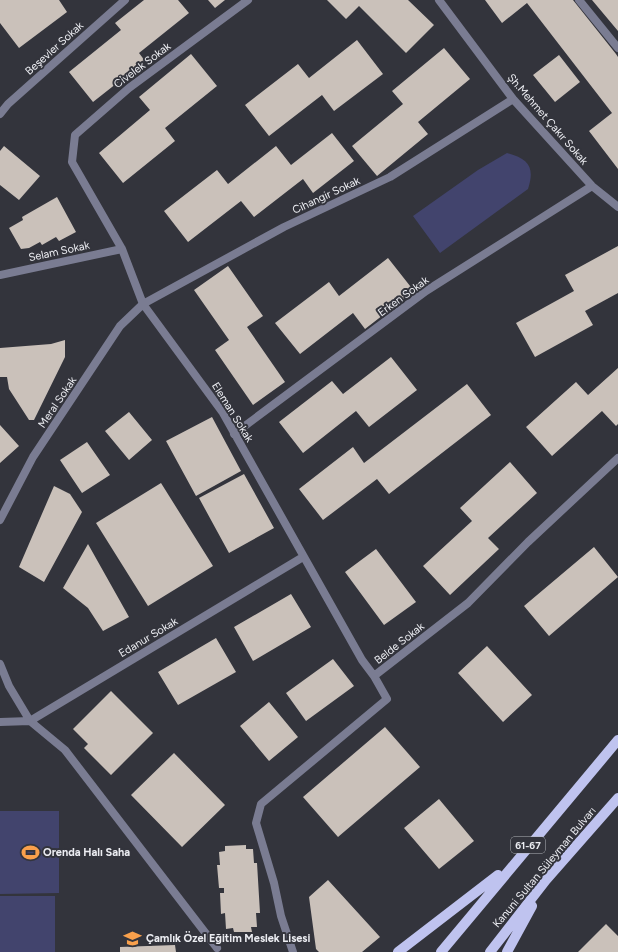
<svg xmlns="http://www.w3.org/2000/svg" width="618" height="952" viewBox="0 0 618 952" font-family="Figtree,sans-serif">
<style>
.green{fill:#42446d}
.building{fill:#cac1ba}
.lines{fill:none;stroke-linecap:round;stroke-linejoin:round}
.minor{stroke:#7a7c92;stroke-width:8}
.primary{stroke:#bfc3ef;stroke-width:10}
.labels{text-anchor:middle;stroke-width:4;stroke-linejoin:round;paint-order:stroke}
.shield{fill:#33343c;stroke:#b4b6bb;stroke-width:1}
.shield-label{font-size:10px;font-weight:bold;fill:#ecedf2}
.street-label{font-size:11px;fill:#ecedf2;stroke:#33343c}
.poi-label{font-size:11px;font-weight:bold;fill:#ecedf2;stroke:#33343c;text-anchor:start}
</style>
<rect width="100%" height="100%" fill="#33343c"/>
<!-- green -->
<path class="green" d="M 507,153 C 529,159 535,167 528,189 L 440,253 L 413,216 L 478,170 Z
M 0,811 L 59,811 L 59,893 L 0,894 Z
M 0,896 L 55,896 L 55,952 L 0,952 Z"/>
<!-- building -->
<path class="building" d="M 0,0 L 59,0 L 67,12 L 19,48 L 0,23 Z
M 144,0 L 178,0 L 189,13 L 139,53 L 145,61 L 93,102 L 69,72 L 121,30 L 115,23 Z
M 208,0 L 225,0 L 215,8 Z
M 327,0 L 408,0 L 434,25 L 406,53 L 359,6 L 346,19 Z
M 485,0 L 573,0 L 616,54 L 618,57 L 618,169 L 589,131 L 612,113 L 527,3 L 502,23 Z
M 592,0 L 618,0 L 618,31 Z
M 357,40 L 383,74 L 334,111 L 322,95 L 269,136 L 245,105 L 298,64 L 309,78 Z
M 444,48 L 470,79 L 418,122 L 428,134 L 377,176 L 352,146 L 403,104 L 392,91 Z
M 191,54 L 217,86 L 165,128 L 175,141 L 123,183 L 99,153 L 150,110 L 139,97 Z
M 559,55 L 580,82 L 555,102 L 533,75 Z
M 332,133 L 354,161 L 313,193 L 303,179 L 254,217 L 241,201 L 188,242 L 164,211 L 217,170 L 228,184 L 276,146 L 291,165 Z
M 4,146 L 40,176 L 19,200 L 0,185 L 0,151 Z
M 57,197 L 76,232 L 59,241 L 56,237 L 42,245 L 40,242 L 29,248 L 21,249 L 9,228 L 23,220 L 22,217 Z
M 618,246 L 618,293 L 585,311 L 593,325 L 535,357 L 516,323 L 574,291 L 565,275 Z
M 388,258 L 414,291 L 365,329 L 353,313 L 300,354 L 275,323 L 329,282 L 339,296 Z
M 228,266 L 263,316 L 247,327 L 285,382 L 253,405 L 215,350 L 229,340 L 194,290 Z
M 65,340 L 65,357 L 34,420 L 29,420 L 9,389 L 7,377 L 0,377 L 0,348 L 51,344 Z
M 391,357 L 417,390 L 369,427 L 356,411 L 303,453 L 279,422 L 332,381 L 343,394 Z
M 618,368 L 618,424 L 616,426 L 602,411 L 552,456 L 526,427 L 576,382 L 588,395 Z
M 467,384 L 491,415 L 389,494 L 377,479 L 323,520 L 299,489 L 353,447 L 364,463 Z
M 129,412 L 152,440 L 129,460 L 105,431 Z
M 212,417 L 241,471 L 196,496 L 166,441 Z
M 0,425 L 19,446 L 0,463 Z
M 87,442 L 110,475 L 82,493 L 60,460 Z
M 510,462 L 537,493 L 488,538 L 499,549 L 450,595 L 423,566 L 472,521 L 460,508 Z
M 244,474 L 274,528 L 229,553 L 199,498 Z
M 161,483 L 213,566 L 148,606 L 96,523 Z
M 54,486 L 70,494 L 82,512 L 44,582 L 19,567 Z
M 88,544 L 129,617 L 103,631 L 88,608 L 63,588 Z
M 594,547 L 618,577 L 549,636 L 524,606 Z
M 376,549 L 416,602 L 384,625 L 345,572 Z
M 291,594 L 311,627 L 253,661 L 234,627 Z
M 216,638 L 236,672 L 178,705 L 158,672 Z
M 487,646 L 532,695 L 503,722 L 458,673 Z
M 333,659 L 354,686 L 306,721 L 286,693 Z
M 111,691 L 153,733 L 111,775 L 84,748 L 88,744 L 73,729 Z
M 269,702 L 298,737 L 269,761 L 240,726 Z
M 385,727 L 420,767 L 338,837 L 303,797 Z
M 174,753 L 225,805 L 182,847 L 131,795 Z
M 439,799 L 474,841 L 439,869 L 404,828 Z
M 246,845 L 246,849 L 253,849 L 254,863 L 257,863 L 260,913 L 256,913 L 257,927 L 251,927 L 252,932 L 234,932 L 233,928 L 226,929 L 225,913 L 221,914 L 220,893 L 224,893 L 224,888 L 219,888 L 217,865 L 220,865 L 219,852 L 225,851 L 225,846 Z
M 328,880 L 380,937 L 362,952 L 319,952 L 316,949 L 309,897 Z
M 606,924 L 618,936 L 618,952 L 578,952 Z
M 175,945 L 176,952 L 120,952 L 120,947 Z"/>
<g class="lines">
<!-- minor -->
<path class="minor" d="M 248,0 L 129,88 L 75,135 L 72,162 L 122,249 L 143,304 L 223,413 L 362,660 L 374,676 L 387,699 L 261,804 L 256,823 L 274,883 L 281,916 L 293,952
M 439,0 L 513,99 L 592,186 L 618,207
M 579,0 L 618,48
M 0,114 L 8,104 L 125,0
M 0,275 L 122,249
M 234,434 L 426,291 L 592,186
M 0,520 L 33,457 L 120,326 L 143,304 L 284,227 L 390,177 L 513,99
M 0,664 L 9,686 L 30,721 L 65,750 L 217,948
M 374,676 L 468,603 L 528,542 L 618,458
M 0,722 L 30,721 L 303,557"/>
<!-- primary -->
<path class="primary" d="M 398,952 L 498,875
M 441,952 L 618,740
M 490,952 L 546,880 L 618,798
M 507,952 L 532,906"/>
</g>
<!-- icons -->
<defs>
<symbol id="stadium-bare" viewBox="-9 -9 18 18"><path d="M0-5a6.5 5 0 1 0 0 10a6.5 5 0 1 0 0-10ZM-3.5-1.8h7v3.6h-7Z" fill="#f9a04c" stroke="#33343c" stroke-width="2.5" paint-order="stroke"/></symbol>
<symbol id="school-bare" viewBox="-9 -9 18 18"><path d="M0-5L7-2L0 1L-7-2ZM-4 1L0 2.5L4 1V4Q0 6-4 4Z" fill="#f9a04c" stroke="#33343c" stroke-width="2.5" paint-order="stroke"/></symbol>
</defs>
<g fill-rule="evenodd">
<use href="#stadium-bare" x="18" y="840" width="25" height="25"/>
<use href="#school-bare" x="120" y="926" width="25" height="25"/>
</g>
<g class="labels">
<!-- shield labels -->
<rect class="shield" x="511" y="837" width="34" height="16" rx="3"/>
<g class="shield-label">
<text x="528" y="849">61-67</text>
</g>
<!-- street labels -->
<g class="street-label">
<text transform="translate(54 48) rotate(-42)" y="4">Beşevler Sokak</text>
<text transform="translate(142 65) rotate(-37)" y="4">Civelek Sokak</text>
<text transform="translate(548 119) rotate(49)" y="4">Şh.Mehmet Çakır Sokak</text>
<text transform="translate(326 195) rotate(-25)" y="4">Cihangir Sokak</text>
<text transform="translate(59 251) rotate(-12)" y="4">Selam Sokak</text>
<text transform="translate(403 296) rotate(-36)" y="4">Erken Sokak</text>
<text transform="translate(57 402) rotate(-56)" y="4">Meral Sokak</text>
<text transform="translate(233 412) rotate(58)" y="4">Eleman Sokak</text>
<text transform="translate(148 637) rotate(-31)" y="4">Edanur Sokak</text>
<text transform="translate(399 643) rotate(-38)" y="4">Belde Sokak</text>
<text transform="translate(544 867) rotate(-50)" y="4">Kanuni Sultan Süleyman Bulvarı</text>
</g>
<!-- poi labels -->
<g class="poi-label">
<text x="43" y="856">Orenda Halı Saha</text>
<text x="146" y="942">Çamlık Özel Eğitim Meslek Lisesi</text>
</g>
</g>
</svg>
